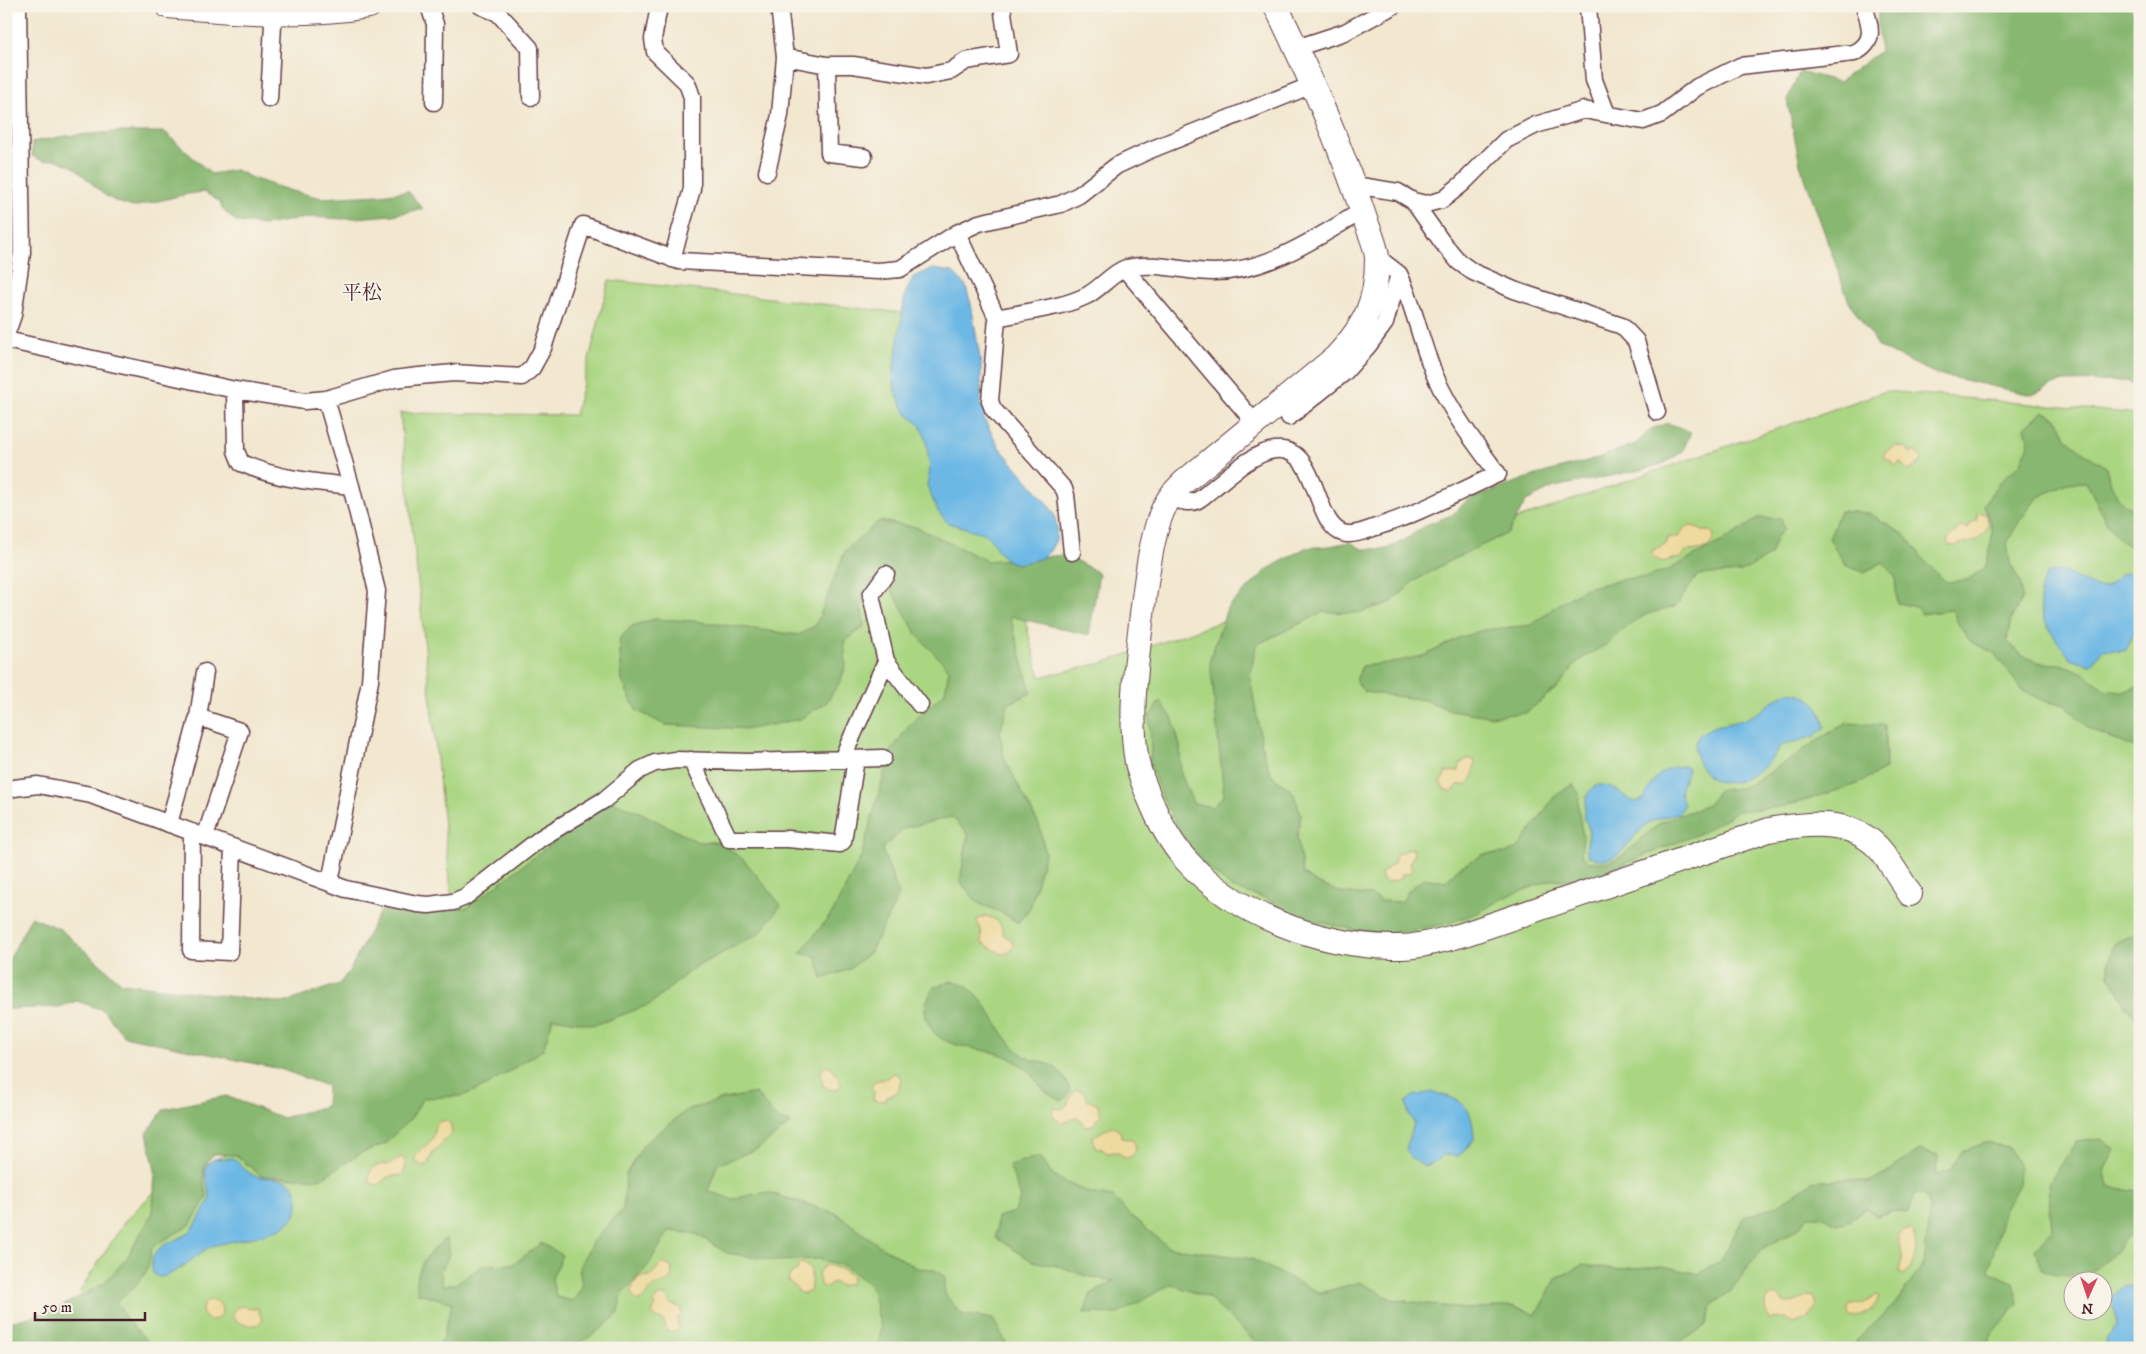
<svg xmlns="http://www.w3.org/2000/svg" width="2146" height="1354" viewBox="0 0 2146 1354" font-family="'IM FELL DW Pica','Noto Serif JP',serif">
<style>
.green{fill:#aad682;stroke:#7a7a56;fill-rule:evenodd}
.forest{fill:#87b770;stroke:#686b4e}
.sand{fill:#eeda9e;stroke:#9c7c64}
.water{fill:#6cb8e5;stroke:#5b6c88}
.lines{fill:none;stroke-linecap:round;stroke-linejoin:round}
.street-casing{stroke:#633d44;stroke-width:19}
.secondary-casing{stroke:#633d44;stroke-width:26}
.street{stroke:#fff;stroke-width:16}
.secondary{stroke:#fff;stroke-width:24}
.labels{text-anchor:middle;stroke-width:4;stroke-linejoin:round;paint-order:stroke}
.quarter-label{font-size:20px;fill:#4a1f2b;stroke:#f7f3e8}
</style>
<rect width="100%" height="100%" fill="#f7f3e8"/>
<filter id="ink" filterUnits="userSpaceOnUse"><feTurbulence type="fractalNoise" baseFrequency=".02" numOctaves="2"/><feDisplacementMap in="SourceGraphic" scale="10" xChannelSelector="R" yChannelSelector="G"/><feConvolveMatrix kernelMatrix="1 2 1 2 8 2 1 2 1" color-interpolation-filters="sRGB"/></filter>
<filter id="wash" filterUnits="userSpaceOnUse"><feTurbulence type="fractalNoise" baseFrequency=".0096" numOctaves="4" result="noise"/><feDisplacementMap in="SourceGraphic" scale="20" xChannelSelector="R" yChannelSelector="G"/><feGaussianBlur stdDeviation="1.12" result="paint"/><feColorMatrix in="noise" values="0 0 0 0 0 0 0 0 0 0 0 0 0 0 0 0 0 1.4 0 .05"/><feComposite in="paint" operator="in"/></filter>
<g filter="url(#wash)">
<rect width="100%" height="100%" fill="#f2e7cf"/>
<!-- green -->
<path class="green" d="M 609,280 L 921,315 L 993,499 L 1040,677 L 1102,663 L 1886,391 L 2140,414 L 2140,1348 L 103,1348 L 80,1291 L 125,1221 L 161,1185 L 467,1041 L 400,413 L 575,415 ZM 2074,1282 L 2104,1282 L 2104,1312 L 2074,1312 Z"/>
<!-- forest -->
<path class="forest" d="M 1877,6 L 2129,6 L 2133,11 L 2140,56 L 2140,386 L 2127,381 L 2060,382 L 2032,395 L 1936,374 L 1879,347 L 1849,302 L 1800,164 L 1787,100 L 1800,71 L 1839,82 L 1880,51 Z
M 115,132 L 165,132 L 211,174 L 236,170 L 252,178 L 288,190 L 322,198 L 380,195 L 408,191 L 423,209 L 392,215 L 343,219 L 311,217 L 264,225 L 237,222 L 222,209 L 220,202 L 204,192 L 187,194 L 133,207 L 115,201 L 103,194 L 74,167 L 55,159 L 44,161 L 32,156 L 32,142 L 65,136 Z
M 2043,411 L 2057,418 L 2067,439 L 2086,454 L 2106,467 C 2112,489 2117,505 2140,512 L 2140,552 C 2106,537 2103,511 2086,482 L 2067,483 L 2037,498 L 2020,520 L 2007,543 L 2010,563 L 2020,582 L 2022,599 L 2011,619 L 2007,641 L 2024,657 L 2042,663 L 2061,664 L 2086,674 L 2104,690 L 2122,692 L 2140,686 L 2140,750 L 2089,729 L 2065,705 L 2044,701 L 2023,691 L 1994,653 L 1971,642 L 1958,623 L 1952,610 L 1922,614 L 1916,607 L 1897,603 L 1895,576 L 1883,562 L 1865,573 L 1845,565 L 1829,538 L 1840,511 L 1869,513 L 1905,535 L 1925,561 L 1946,582 L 1967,580 L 1985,568 L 1991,547 L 1992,527 L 1984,505 L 1995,488 L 2007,475 L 2020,465 L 2029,444 L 2025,427 Z
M 1668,423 L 1691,432 L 1682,452 L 1665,463 L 1641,470 L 1554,487 L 1526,501 L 1508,533 L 1453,559 L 1413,582 L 1392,602 L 1358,613 L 1324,612 L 1256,645 L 1250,677 L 1263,751 L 1271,775 L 1293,792 L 1301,814 L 1297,837 L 1303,874 L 1317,883 L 1342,893 L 1371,895 L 1381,901 L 1402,902 L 1408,891 L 1425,878 L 1446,882 L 1458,868 L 1484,854 L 1506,853 L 1519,847 L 1554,797 L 1573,784 L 1579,794 L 1578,808 L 1583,837 L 1581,854 L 1588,862 L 1610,862 L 1622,856 L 1661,822 L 1708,805 L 1718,790 L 1742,788 L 1769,773 L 1824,736 L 1847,723 L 1885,725 L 1886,768 L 1858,784 L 1816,797 L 1781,807 L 1738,811 L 1703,832 L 1589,878 L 1551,880 L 1503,898 L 1478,913 L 1448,923 L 1416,930 L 1369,933 L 1293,916 L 1267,899 L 1232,888 L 1204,865 L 1184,837 L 1162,798 L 1150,763 L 1151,742 L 1149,717 L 1160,701 L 1172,717 L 1180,746 L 1181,774 L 1193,803 L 1212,807 L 1224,796 L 1210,660 L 1227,608 L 1268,569 L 1305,548 L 1330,546 L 1350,542 L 1362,549 L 1387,549 L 1403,541 L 1428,524 L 1452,515 L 1467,500 L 1536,475 L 1595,459 L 1635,444 L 1651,429 Z
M 1758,518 L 1781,518 L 1784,529 L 1776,538 L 1770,555 L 1742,572 L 1698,575 L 1675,607 L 1647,614 L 1623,629 L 1607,644 L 1578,661 L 1560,685 L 1526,713 L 1489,716 L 1450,710 L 1425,700 L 1364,692 L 1356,680 L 1362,666 L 1395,662 L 1426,655 L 1456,639 L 1483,630 L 1532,625 L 1556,606 L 1586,588 L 1624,579 L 1647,577 L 1670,569 L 1730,537 Z
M 879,521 L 916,527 L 987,561 L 1066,555 L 1099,573 L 1089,635 L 1010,616 L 1031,693 L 1008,704 L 1000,732 L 1004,758 L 1040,827 L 1045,853 L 1030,908 L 1018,923 L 1001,912 L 979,904 L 960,882 L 968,834 L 952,817 L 905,828 L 882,849 L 899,895 L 871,951 L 850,969 L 822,979 L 817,957 L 800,953 L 833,912 L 861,857 L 890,753 L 910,724 L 945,692 L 949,669 L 917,635 L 886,580 L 871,585 L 861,605 L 864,627 L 844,642 L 846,665 L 841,680 L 826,703 L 800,719 L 750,729 L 665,725 L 636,710 L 622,681 L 619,639 L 632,626 L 654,619 L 695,621 L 799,635 L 816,625 L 845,551 Z
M 609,800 L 639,812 L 698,842 L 720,842 L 744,860 L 781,905 L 760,933 L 692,969 L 651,1004 L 595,1025 L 553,1018 L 543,1050 L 486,1086 L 462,1096 L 423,1098 L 412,1117 L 385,1144 L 361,1153 L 320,1179 L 261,1176 L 236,1155 L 214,1154 L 204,1165 L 204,1182 L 207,1197 L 190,1225 L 152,1247 C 147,1281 140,1281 116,1302 L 127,1320 L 154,1348 L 6,1348 L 6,1323 L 55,1310 L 103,1284 L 127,1258 L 153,1212 L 155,1170 L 147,1133 L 164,1109 L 226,1096 L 283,1118 L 326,1106 L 327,1086 L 280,1069 L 124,1036 L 103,1010 L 77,1001 L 59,1007 L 6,1009 L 6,966 L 31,917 L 60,929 L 122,983 L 283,1003 L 339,984 L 350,970 L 380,911 L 467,908 Z
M 2134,934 L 2140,938 L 2140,1023 L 2125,1006 L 2119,991 L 2109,976 L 2109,961 L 2114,944 Z
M 953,981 C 959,983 966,985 970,989 C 993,1007 1000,1041 1026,1057 C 1032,1061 1041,1061 1048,1064 C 1059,1068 1069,1081 1070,1093 L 1062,1101 C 1057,1098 1050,1095 1046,1092 C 1041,1088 1037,1081 1033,1077 C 1027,1069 1018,1063 1009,1058 C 985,1045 941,1053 928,1023 C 922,1007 926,1002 934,987 Z
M 756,1093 L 776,1118 L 792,1123 L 757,1149 L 717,1165 L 708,1191 L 731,1199 L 767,1192 L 836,1213 L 877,1244 L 917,1268 L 933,1269 L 945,1277 L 945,1294 L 961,1314 L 993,1319 L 1009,1348 L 878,1348 L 881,1328 L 871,1286 L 845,1266 L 818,1259 L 776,1261 L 727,1253 L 696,1234 L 669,1231 L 647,1267 L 622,1294 L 619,1313 L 601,1329 L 573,1348 L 440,1348 L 452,1303 C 441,1300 430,1295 418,1294 C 413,1268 427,1254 446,1238 C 452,1251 448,1260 440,1271 L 443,1286 L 455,1284 L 484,1265 L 514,1264 L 541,1243 L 562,1255 L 552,1278 L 556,1297 L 573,1301 L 582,1287 L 579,1267 L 593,1241 L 623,1209 L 626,1174 L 644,1144 L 687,1110 L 724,1099 Z
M 2101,1139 L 2115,1150 L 2104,1171 L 2110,1187 L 2140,1191 L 2140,1230 C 2124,1237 2122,1244 2111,1256 C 2092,1277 2069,1278 2043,1271 L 2035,1250 L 2052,1230 L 2048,1183 L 2063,1163 L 2075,1142 Z
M 1985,1143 L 2009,1147 L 2019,1167 L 2018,1186 L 2004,1211 L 1989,1271 L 2013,1282 L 2018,1303 L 1993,1332 L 1984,1348 L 1851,1348 L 1853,1344 L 1895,1304 L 1924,1264 L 1930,1206 L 1925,1194 L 1915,1194 L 1908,1213 L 1892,1211 L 1877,1216 L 1865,1208 L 1850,1220 L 1837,1224 L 1821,1216 L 1808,1216 L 1798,1229 L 1761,1250 L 1730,1292 L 1712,1305 L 1706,1325 L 1673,1348 L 1262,1348 L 1209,1298 L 1171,1284 L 1118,1314 L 1084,1313 L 1091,1294 L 1114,1281 L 1085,1276 L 1062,1267 L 1032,1261 L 996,1238 L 997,1217 L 1014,1212 L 1021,1197 L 1009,1165 L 1040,1156 L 1053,1176 L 1089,1193 L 1113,1197 L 1129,1214 L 1168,1247 L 1252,1259 L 1320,1293 L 1360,1282 L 1392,1299 L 1465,1309 L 1512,1306 L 1536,1314 L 1556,1279 L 1582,1265 L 1617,1269 L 1663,1266 L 1699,1274 L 1721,1260 L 1744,1217 L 1779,1205 L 1812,1182 L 1846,1179 L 1869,1182 L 1891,1170 L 1919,1150 L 1938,1156 L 1936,1175 L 1950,1171 L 1962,1151 Z"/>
<!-- sand -->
<path class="sand" d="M 1897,446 L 1907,448 L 1910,453 L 1915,452 L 1922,458 L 1921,462 L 1908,471 L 1900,462 L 1896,466 L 1893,465 L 1890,460 L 1883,457 L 1885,452 Z
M 1982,513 L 1986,514 L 1989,525 C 1987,529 1979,540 1976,541 C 1969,544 1963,541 1956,546 L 1948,545 L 1947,541 C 1951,534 1956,533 1960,527 L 1968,528 L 1971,523 L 1977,520 L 1977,514 Z
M 1693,526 L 1703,531 L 1710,531 L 1714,534 C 1713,551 1698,550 1686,551 L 1679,559 C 1666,557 1665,568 1652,555 L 1652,551 L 1665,544 L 1668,537 L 1678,537 C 1685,530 1680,527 1693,526 Z
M 1467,759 L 1475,760 L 1473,777 L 1466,785 L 1458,785 L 1452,792 L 1444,789 L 1441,783 L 1446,772 L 1459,771 L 1460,764 Z
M 1412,848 L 1415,854 L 1410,862 L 1412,868 L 1409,874 L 1402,874 L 1400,879 L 1388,883 L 1383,880 L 1381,874 L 1394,863 L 1396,854 Z
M 986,916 C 997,919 1002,923 1003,934 L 1011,940 L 1014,945 L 1010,952 L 1002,954 L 982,943 L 981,929 L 977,922 L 978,919 Z
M 828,1065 C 833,1067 840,1081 841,1086 C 836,1092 828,1089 823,1086 C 823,1077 817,1069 828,1065 Z
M 897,1073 L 901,1079 L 898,1092 L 888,1096 L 883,1101 L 873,1100 L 874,1092 L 871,1089 L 874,1081 L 885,1079 L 892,1074 Z
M 1076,1090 C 1083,1091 1086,1093 1087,1100 L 1098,1105 L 1101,1114 L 1093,1125 L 1086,1127 L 1079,1118 L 1074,1118 L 1064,1123 L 1059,1122 L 1052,1115 L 1054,1108 C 1070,1113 1067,1097 1076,1090 Z
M 440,1121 L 447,1121 L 451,1125 L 452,1133 C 444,1142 431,1151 428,1164 C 425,1165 425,1166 421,1165 C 403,1160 430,1144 432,1139 C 436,1132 432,1127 440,1121 Z
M 1111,1126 L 1120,1131 L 1123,1138 L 1131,1139 L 1135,1143 C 1136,1152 1135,1157 1125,1158 L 1118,1152 L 1107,1153 L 1102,1149 L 1095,1147 L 1093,1137 Z
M 401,1157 L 405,1159 L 406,1167 L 402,1175 L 387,1177 L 379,1185 L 370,1183 C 366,1171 376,1162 387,1165 Z
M 1903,1230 L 1910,1230 L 1914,1234 C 1917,1249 1917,1266 1902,1275 L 1899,1272 C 1899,1266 1902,1264 1902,1259 C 1903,1250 1896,1243 1898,1234 Z
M 664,1263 L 672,1268 L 671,1279 C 666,1284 661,1283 655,1286 C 648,1290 646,1298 639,1301 C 627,1296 632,1285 639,1277 L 650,1276 L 660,1265 Z
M 802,1263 L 811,1269 L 811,1290 L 805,1294 L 800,1293 L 788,1280 L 790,1274 L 797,1271 L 798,1265 Z
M 826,1265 L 842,1269 L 852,1276 L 850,1284 L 841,1286 L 833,1282 L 825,1288 L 820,1285 L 818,1272 Z
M 659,1295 L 666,1297 L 671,1304 L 680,1307 L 682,1314 L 677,1319 L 679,1328 L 673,1333 L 667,1331 L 663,1320 L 656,1318 L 652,1313 L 655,1306 L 653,1303 Z
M 1776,1295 C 1779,1296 1780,1299 1782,1301 C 1788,1306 1803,1300 1808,1296 L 1814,1297 L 1816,1307 L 1808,1318 L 1793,1323 L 1786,1318 L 1769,1319 C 1764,1308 1761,1297 1776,1295 Z
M 1876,1296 L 1879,1297 C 1876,1309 1864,1316 1852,1318 L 1848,1314 L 1848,1308 L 1850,1305 L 1863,1304 Z
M202 1310a10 10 0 1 1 20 0a10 10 0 1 1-20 0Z
M 242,1306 L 253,1309 L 258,1308 L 262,1320 L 259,1324 C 250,1327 237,1325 232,1316 L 237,1307 Z"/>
<!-- water -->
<path class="water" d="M 933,269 L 953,272 L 965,284 L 971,304 L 981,364 L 981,405 L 986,414 L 983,417 L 999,447 L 1048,504 L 1055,516 L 1057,528 L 1056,540 L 1050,551 L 1040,559 L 1018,564 L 1006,560 L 998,551 L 993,542 L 986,534 L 948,523 L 939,513 L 933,500 L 927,485 L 930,470 L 926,439 L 920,425 L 907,414 L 900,402 L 895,390 L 893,375 L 905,294 L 913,277 Z
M 2060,571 C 2074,574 2093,591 2105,587 C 2113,584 2114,576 2127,572 C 2146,594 2140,626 2126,650 C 2119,653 2110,648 2102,650 L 2091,665 C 2083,664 2078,661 2071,659 C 2052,634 2027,607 2047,574 Z
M 1788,692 C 1812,695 1820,704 1825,727 L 1815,736 L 1780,746 C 1769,767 1739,791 1714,780 C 1701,774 1687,746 1700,735 C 1711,724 1728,725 1742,720 C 1759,715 1772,700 1788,692 Z
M 1683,766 L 1688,768 C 1686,783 1675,786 1684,804 L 1679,813 C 1669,816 1657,818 1649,823 C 1627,837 1622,870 1588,856 C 1584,845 1591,837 1588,826 C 1588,823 1585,822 1584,819 C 1583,817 1585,811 1585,808 C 1586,794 1591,781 1608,786 C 1618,789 1625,798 1635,802 L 1644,799 C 1653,780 1659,768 1683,766 Z
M 1433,1092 C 1464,1100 1473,1106 1474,1140 L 1459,1156 L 1442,1155 L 1433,1163 L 1424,1166 C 1398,1152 1407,1146 1414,1123 L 1409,1114 L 1406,1102 L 1413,1096 Z
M 233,1158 C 239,1163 246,1172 253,1175 C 266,1181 290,1173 296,1191 C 312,1238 235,1237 210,1247 C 201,1250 155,1296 152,1268 C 149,1246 173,1243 187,1234 C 197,1226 203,1210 210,1199 L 205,1172 L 207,1165 L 214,1159 Z
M 2130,1286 L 2134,1291 L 2140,1295 L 2140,1348 L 2104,1348 L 2107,1337 L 2117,1325 L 2116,1314 L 2111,1297 L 2122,1287 Z"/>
</g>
<g filter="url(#ink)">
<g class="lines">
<defs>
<path id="street" d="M 429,6 L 435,24 L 434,102
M 481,6 L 498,13 L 530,48 L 531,97
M 659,6 L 653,39 L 655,52 L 687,83 L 692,97 L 692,189 L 672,259
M 779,6 L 785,57 L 827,65 L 853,65 L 926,76 L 951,71 L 966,61 L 1009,54 L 1002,6
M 1588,6 L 1594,80 L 1607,114
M 1296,48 L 1345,32 L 1393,6
M 827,65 L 829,153 L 864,157
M 269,99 L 274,6
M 767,172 L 780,115 L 785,57
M 1354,185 L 1398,192 L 1413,201 L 1426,204 L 1442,200 L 1462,184 L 1506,140 L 1536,125 L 1584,110 L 1643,121 L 1662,114 L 1697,87 L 1740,66 L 1854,53 C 1876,43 1871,26 1864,6
M 1413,201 L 1442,242 L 1459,262 L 1473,272 L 1514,290 L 1622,326 L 1636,341 L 1657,412
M 957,233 L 997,318 C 1026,311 1059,309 1086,296 C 1099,290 1113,272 1126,268 C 1154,261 1185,272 1213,272 C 1268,272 1316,238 1362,211
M 1125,269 L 1255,423
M 997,318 L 990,401 L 993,409 L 1064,489 L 1066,495 L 1072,552
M 6,335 L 13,315 L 22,253 L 18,6
M 6,340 L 235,390 L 305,401 L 326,399 L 394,379 L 419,376 L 454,373 L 522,377 L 532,368 L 543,348 L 583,225 L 679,261 L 878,271 L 900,269 L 957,233 L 979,223 L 1061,204 L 1079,195 L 1116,166 L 1150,150 L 1312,85
M 235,390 L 236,451 L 241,463 C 277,479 313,482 351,486
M 326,399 L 351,486 L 377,591 L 370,681 L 330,882
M 1289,417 L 1345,372 L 1368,346 L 1385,323 L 1399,274 L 1377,257
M 1170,498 C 1178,500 1188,504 1196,501 C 1201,499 1207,493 1211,490 C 1227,477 1254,452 1275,450 C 1321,445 1312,530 1347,534 C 1356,535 1367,530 1376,527 C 1419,514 1457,492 1498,474 C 1475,443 1452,414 1436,378 C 1421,345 1415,307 1399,274
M 886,574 L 871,595 L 886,661 L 920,705
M 198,717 L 240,731 L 205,837
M 842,759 L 886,661
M 691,760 L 729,839 L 788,839 L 840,844 L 843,841 L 856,759
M 6,789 L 38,785 L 91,795 L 346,889 L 417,904 L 429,905 L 453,902 L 465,897 L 541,838 L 604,800 L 640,770 L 655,763 L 676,760 L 749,762 L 883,758
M 169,824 L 198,717 L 205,672
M 192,832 L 191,950 L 229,952 L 233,847"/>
<path id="secondary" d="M 168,6 C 235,12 303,17 369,6
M 1276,6 C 1309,74 1340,144 1364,216 C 1368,229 1377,246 1377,259 C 1377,303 1365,325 1336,357 L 1184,482 C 1178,488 1171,494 1167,502 C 1151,528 1145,590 1141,623 C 1136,668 1129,716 1137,762 C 1139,774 1145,786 1149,797 C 1158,819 1170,842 1185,859 C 1235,915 1318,945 1392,947 C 1416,948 1439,941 1462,935 L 1769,830 C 1807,823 1854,817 1882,852 C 1892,865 1901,880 1910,894"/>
</defs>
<!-- street casing -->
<use href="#street" class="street-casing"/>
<!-- secondary casing -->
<use href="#secondary" class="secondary-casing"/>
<!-- street -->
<use href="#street" class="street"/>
<!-- secondary -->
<use href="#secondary" class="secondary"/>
</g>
</g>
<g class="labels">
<!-- quarter labels -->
<g class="quarter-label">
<text x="362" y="299">平松</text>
</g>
</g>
<!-- margin -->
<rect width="2146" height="1354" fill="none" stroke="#f7f3e8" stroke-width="25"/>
<!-- north arrow -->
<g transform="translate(2088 1296) rotate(183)"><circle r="24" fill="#f7f3e8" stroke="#b29e9c"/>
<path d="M0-4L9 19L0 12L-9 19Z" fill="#d1495b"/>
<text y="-8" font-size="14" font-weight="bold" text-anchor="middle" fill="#4a1f2b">N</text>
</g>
<!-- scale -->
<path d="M35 1312v8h110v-8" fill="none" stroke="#4a1f2b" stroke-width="2.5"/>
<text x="42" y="1312" font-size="15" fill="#4a1f2b" stroke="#f7f3e8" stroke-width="4" paint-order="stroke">50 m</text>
</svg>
